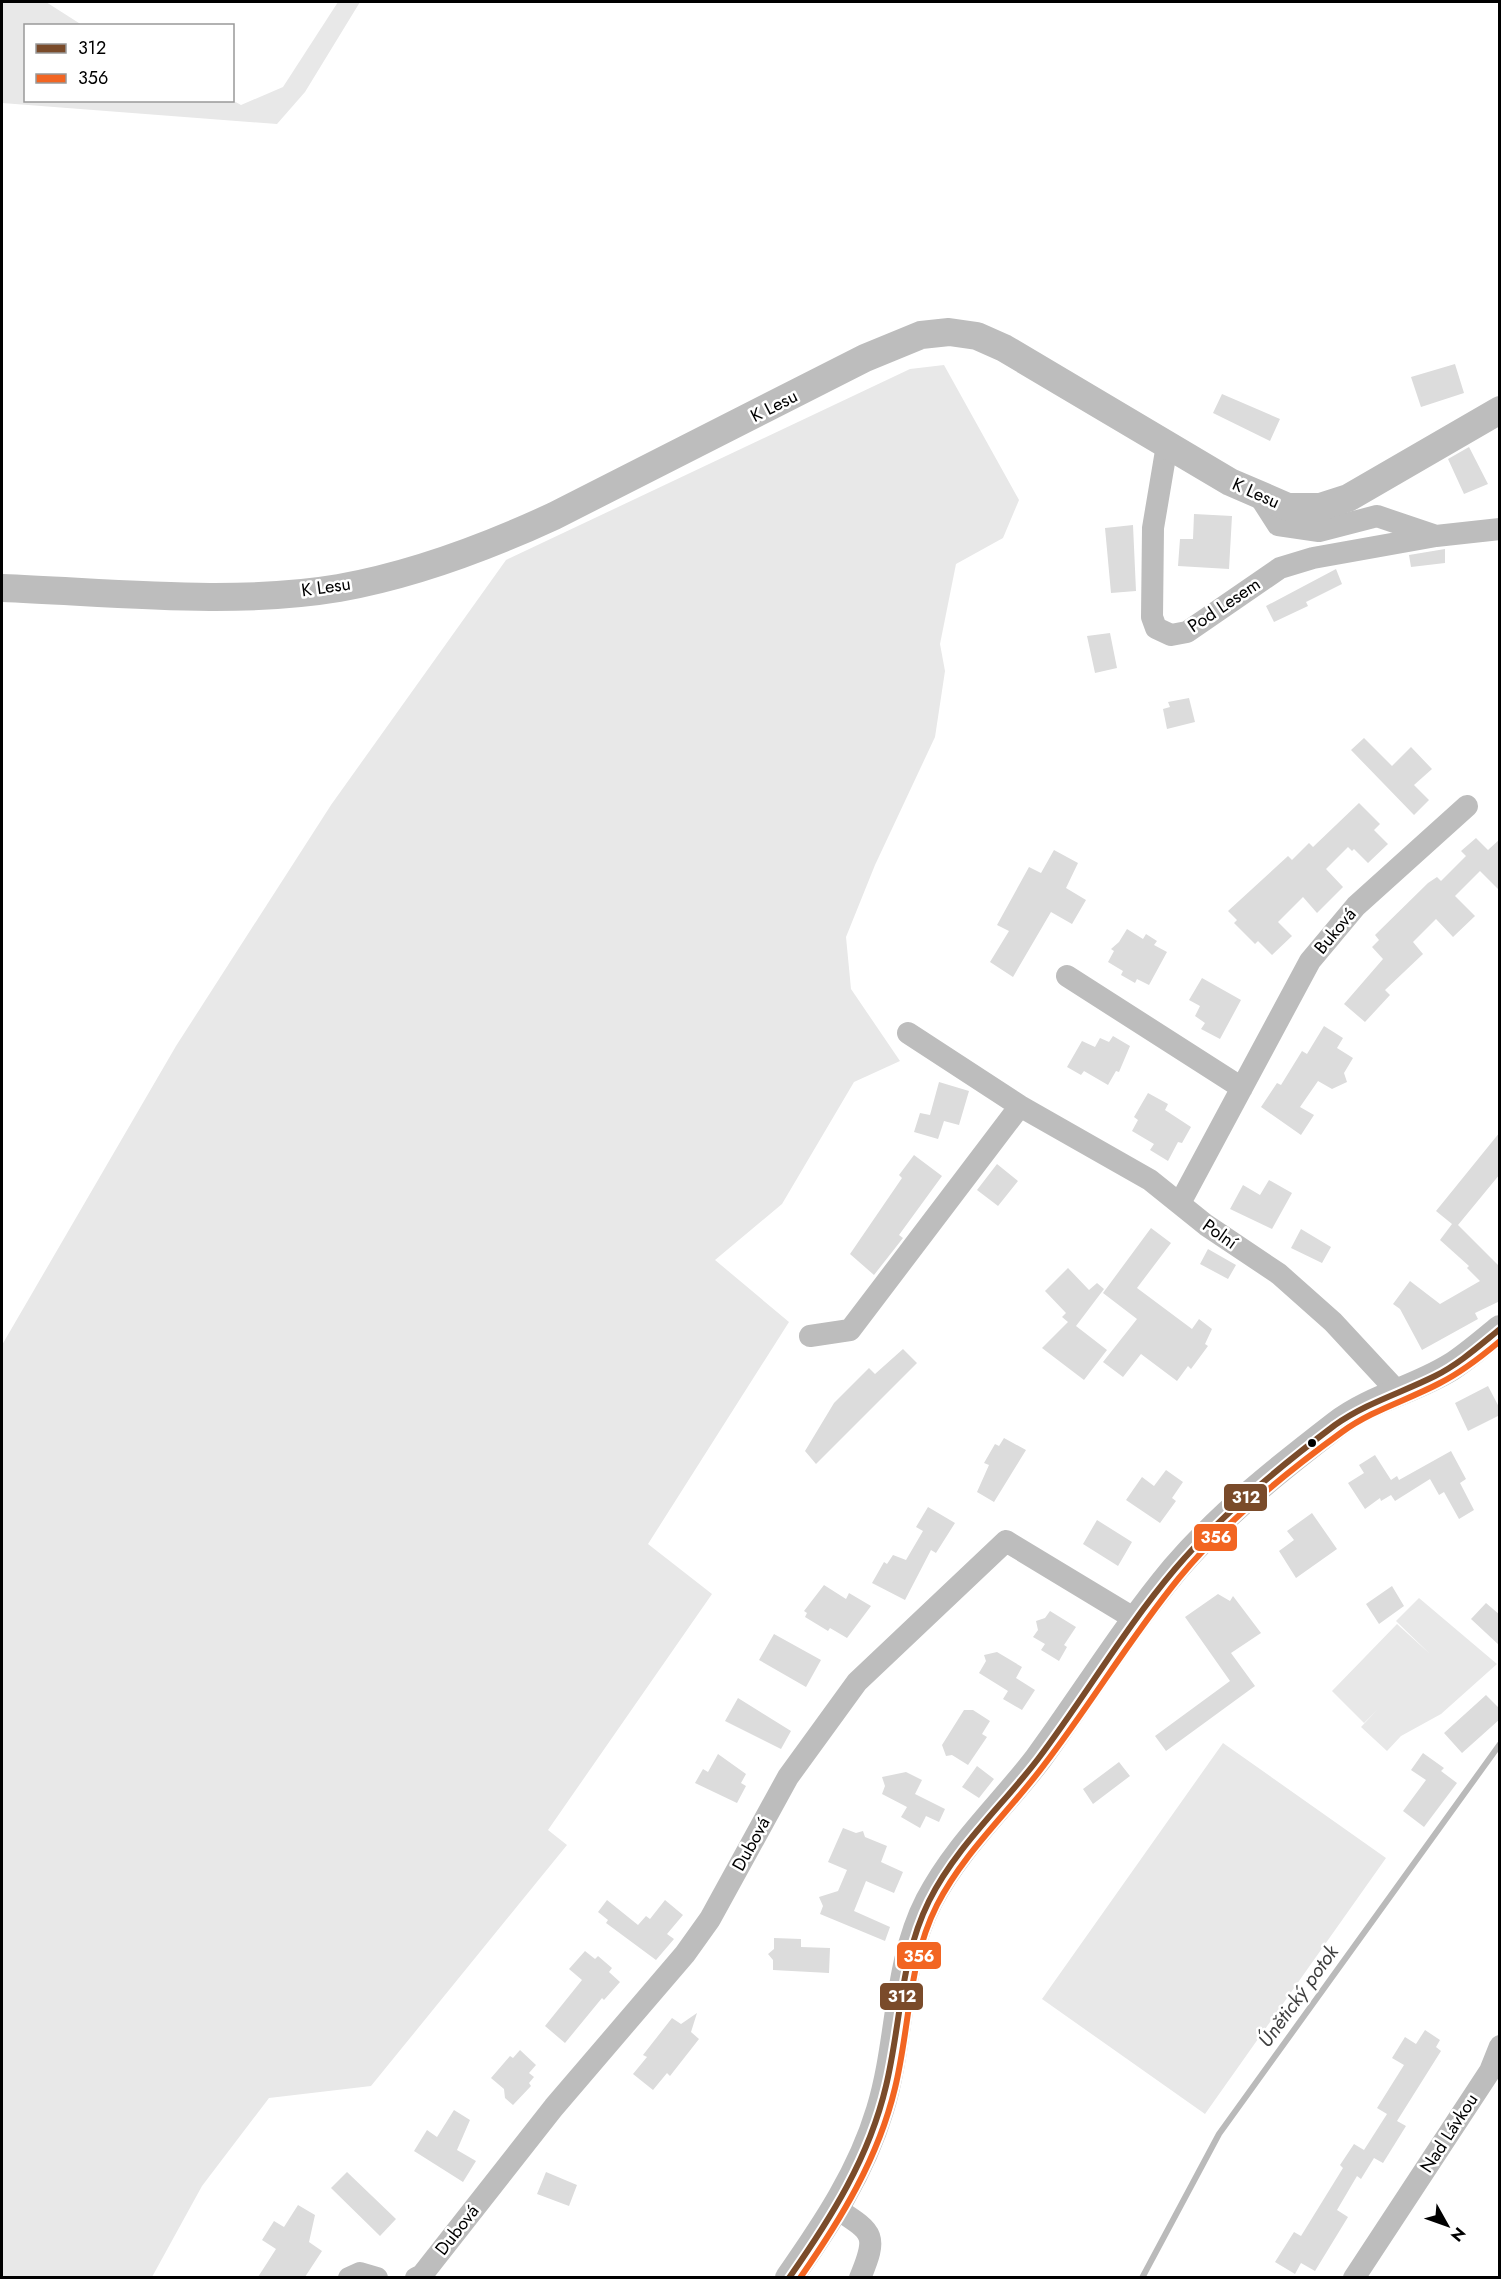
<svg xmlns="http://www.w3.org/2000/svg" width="1501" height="2279" viewBox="0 0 1501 2279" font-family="Jost,sans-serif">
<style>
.green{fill:#e8e8e8}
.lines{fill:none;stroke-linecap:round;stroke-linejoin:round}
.stream{stroke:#bababa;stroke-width:6}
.building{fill:#dcdcdc}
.minor{stroke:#bdbdbd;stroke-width:22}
.tertiary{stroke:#bdbdbd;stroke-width:28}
.bus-1-casing{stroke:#fff;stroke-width:10}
.bus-2-casing{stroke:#fff;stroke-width:10}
.bus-1{stroke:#7a4b2a;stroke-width:6}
.bus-2{stroke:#f26522;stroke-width:6}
.bus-dot{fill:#000;stroke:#fff;stroke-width:2}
.labels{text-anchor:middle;stroke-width:5;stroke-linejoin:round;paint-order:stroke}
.street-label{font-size:18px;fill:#000;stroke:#fff}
.water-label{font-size:20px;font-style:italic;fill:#3e3e3e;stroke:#fff}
.line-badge{stroke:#fff;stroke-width:2}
.badge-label{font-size:16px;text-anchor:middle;font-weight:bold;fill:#fff}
</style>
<rect width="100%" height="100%" fill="#fff"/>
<!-- green -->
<path class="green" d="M 2,2 L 46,2 L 82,25 L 26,26 L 26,100 L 232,100 L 241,105 L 283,87 L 338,2 L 360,2 L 305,92 L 277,124 L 2,103 Z
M 944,365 L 1019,500 L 1003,538 L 956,564 L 940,644 L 945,671 L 935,737 L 875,865 L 846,937 L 851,989 L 900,1061 L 854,1082 L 782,1204 L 715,1260 L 789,1322 L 648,1544 L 712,1594 L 548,1830 L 567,1845 L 371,2086 L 269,2098 L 202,2186 L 152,2277 L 2,2277 L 2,1345 L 176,1046 L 331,805 L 506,560 L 910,369 Z
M 1419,1598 L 1497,1664 L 1441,1714 L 1401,1736 L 1387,1751 L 1361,1727 L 1378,1709 L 1364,1723 L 1332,1691 L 1397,1624 L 1430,1654 L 1396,1621 Z
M 1223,1743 L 1386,1858 L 1205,2114 L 1042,1999 Z"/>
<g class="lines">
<!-- stream -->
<path class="stream" d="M 1142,2278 L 1219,2134 L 1500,1744"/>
</g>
<!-- building -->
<path class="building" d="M 1455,364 L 1464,393 L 1421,407 L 1411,377 Z
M 1222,394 L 1280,419 L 1270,441 L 1213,413 Z
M 1469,447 L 1488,484 L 1464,494 L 1448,459 Z
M 1194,514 L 1232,516 L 1229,569 L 1178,566 L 1180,539 L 1193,539 Z
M 1133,525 L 1136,591 L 1111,593 L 1105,528 Z
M 1445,549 L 1445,563 L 1411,567 L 1409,555 Z
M 1336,569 L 1342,584 L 1306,602 L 1308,606 L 1274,622 L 1266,606 Z
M 1110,633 L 1117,668 L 1095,673 L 1087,636 Z
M 1189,698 L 1195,722 L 1167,729 L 1163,709 L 1170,707 L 1168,702 Z
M 1364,738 L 1392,766 L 1411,747 L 1432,769 L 1414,785 L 1429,800 L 1414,815 L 1351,750 Z
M 1359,803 L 1380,824 L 1374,830 L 1388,844 L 1368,863 L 1354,849 L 1352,851 L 1348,847 L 1326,869 L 1343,887 L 1317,913 L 1303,897 L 1278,922 L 1292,936 L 1272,955 L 1258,941 L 1255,944 L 1234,923 L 1237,920 L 1228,911 L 1288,856 L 1292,860 L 1309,843 L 1313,847 Z
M 1476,838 L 1488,850 L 1500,839 L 1500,891 L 1480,871 L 1455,896 L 1475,916 L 1453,937 L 1436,919 L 1413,942 L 1423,954 L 1385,990 L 1390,995 L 1365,1022 L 1344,1004 L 1383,959 L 1372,947 L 1379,940 L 1375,935 L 1428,883 L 1437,877 L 1441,881 L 1466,856 L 1461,851 Z
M 1054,850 L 1078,863 L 1066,888 L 1086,900 L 1072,924 L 1051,912 L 1013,977 L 990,962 L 1009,931 L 997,925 L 1029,867 L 1041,873 Z
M 1127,929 L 1143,939 L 1146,934 L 1157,941 L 1154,945 L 1167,952 L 1149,985 L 1137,979 L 1135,983 L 1121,975 L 1123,971 L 1108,962 L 1114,951 L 1111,949 L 1119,942 Z
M 1202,978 L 1241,1000 L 1220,1039 L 1201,1029 L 1205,1023 L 1195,1016 L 1200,1006 L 1189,1000 Z
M 1324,1026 L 1343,1038 L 1337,1048 L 1353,1058 L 1344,1073 L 1347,1082 L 1332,1089 L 1318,1081 L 1300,1107 L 1314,1115 L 1301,1135 L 1261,1107 L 1277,1083 L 1281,1085 L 1302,1051 L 1307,1054 Z
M 1113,1036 L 1130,1046 L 1119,1072 L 1116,1071 L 1108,1085 L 1084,1071 L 1081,1075 L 1067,1067 L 1082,1041 L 1095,1047 L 1100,1038 L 1109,1042 Z
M 939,1082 L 969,1091 L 959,1125 L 944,1121 L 938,1139 L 914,1132 L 920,1113 L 930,1115 Z
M 1148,1093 L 1168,1104 L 1165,1110 L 1191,1127 L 1182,1143 L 1178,1142 L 1168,1161 L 1150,1150 L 1154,1144 L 1132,1131 L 1138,1120 L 1134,1117 Z
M 1500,1132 L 1500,1174 L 1458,1225 L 1500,1267 L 1500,1301 L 1475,1313 L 1478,1319 L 1422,1350 L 1400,1309 L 1393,1304 L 1410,1281 L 1440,1304 L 1480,1281 L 1467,1268 L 1469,1266 L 1440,1240 L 1452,1224 L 1436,1211 Z
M 914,1155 L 942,1176 L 899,1235 L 903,1238 L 874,1275 L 850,1254 L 902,1178 L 899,1175 Z
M 997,1164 L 1018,1181 L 998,1206 L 977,1190 Z
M 1269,1180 L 1292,1193 L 1272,1229 L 1230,1209 L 1243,1185 L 1260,1195 Z
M 1151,1228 L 1171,1243 L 1137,1288 L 1192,1329 L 1199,1319 L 1212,1329 L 1205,1344 L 1208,1346 L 1191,1369 L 1188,1366 L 1177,1381 L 1141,1354 L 1123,1377 L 1103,1362 L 1137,1319 L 1103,1293 Z
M 1301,1229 L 1331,1247 L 1322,1263 L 1291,1248 Z
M 1208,1249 L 1236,1265 L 1228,1279 L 1200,1264 Z
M 1068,1268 L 1089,1290 L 1097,1283 L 1104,1289 L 1076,1326 L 1107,1350 L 1084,1380 L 1042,1348 L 1068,1322 L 1062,1317 L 1066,1313 L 1045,1291 Z
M 903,1349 L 917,1363 L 816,1464 L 805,1451 L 834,1403 L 869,1368 L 875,1374 Z
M 1488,1386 L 1500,1409 L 1500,1415 L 1468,1431 L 1455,1403 Z
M 1004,1438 L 1026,1450 L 994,1502 L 977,1492 L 989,1465 L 984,1463 L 995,1444 L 999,1446 Z
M 1451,1451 L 1466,1479 L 1460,1483 L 1474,1510 L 1459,1519 L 1444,1492 L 1439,1495 L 1430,1479 L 1395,1501 L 1391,1495 L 1381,1501 L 1380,1498 L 1365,1509 L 1348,1483 L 1364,1473 L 1359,1465 L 1375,1455 L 1391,1480 L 1397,1476 L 1399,1480 Z
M 1166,1470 L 1183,1482 L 1172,1498 L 1176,1501 L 1160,1523 L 1126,1500 L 1142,1477 L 1154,1486 Z
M 928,1507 L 955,1523 L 936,1553 L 931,1550 L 905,1600 L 872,1583 L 884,1562 L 887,1564 L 893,1555 L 906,1560 L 923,1531 L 916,1527 Z
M 1312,1513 L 1337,1549 L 1296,1578 L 1279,1551 L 1294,1540 L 1287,1531 Z
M 1097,1520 L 1132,1542 L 1118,1566 L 1083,1544 Z
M 824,1585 L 846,1599 L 849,1593 L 871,1606 L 847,1638 L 830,1628 L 828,1631 L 805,1617 L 807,1613 L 804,1611 Z
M 1392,1586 L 1404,1606 L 1379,1624 L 1366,1604 Z
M 1218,1594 L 1230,1601 L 1233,1596 L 1261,1633 L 1231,1653 L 1255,1686 L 1166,1751 L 1155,1736 L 1230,1681 L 1185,1617 Z
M 1486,1603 L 1500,1615 L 1500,1646 L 1471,1619 Z
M 1050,1611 L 1076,1627 L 1064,1645 L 1067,1647 L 1059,1661 L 1041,1650 L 1045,1644 L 1033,1637 L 1038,1630 L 1036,1621 L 1045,1618 Z
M 774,1634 L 821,1660 L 806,1687 L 759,1660 Z
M 997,1652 L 1022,1667 L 1016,1678 L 1035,1690 L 1022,1710 L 1003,1699 L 1008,1691 L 979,1673 L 986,1661 L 984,1655 Z
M 1486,1695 L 1500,1709 L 1500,1719 L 1462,1753 L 1444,1733 Z
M 738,1698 L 791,1731 L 781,1749 L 725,1721 Z
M 964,1710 L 973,1710 L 990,1721 L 982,1734 L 987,1737 L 968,1765 L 952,1755 L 946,1756 L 942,1745 Z
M 1423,1753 L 1444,1768 L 1441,1771 L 1457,1783 L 1424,1827 L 1403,1811 L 1426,1780 L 1411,1770 Z
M 718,1754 L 746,1774 L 741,1783 L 746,1786 L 737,1803 L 695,1783 L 703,1769 L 708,1772 Z
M 1119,1762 L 1130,1776 L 1093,1804 L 1083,1789 Z
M 977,1766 L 994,1779 L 979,1798 L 962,1787 Z
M 906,1772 L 922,1780 L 915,1794 L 945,1809 L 939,1822 L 926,1816 L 920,1828 L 901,1817 L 907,1807 L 882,1794 L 885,1786 L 882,1777 Z
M 843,1828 L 856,1833 L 863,1831 L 865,1837 L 887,1846 L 881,1862 L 903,1872 L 894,1893 L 866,1881 L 854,1911 L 890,1927 L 885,1941 L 820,1914 L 823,1906 L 819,1897 L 838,1891 L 847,1870 L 828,1862 Z
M 607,1900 L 638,1925 L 646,1916 L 650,1919 L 665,1900 L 683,1915 L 667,1934 L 674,1939 L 656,1960 L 606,1923 L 608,1920 L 598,1912 Z
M 774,1938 L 801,1939 L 801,1947 L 830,1948 L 829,1973 L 773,1970 L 773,1960 L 768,1954 L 774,1949 Z
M 585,1951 L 595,1959 L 598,1956 L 612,1968 L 609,1972 L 620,1982 L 604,2000 L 602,1998 L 565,2043 L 545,2026 L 582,1980 L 569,1969 Z
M 697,2013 L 691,2032 L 699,2039 L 670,2076 L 667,2073 L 653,2090 L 633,2074 L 647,2057 L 643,2055 L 672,2018 L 681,2024 Z
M 1425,2030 L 1440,2040 L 1436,2047 L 1441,2051 L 1397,2121 L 1406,2126 L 1383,2163 L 1374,2158 L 1361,2179 L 1357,2176 L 1337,2210 L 1348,2217 L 1315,2271 L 1301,2263 L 1295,2274 L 1275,2262 L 1294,2232 L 1301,2236 L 1343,2168 L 1340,2165 L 1354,2144 L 1364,2150 L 1387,2114 L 1377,2108 L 1404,2065 L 1392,2058 L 1405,2037 L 1416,2044 Z
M 520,2050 L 536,2065 L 529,2073 L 534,2077 L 529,2083 L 531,2086 L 513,2105 L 505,2098 L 504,2089 L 491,2078 L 510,2056 L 513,2058 Z
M 454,2110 L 470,2120 L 457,2150 L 476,2161 L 463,2182 L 414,2151 L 427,2130 L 437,2137 Z
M 347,2172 L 396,2219 L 380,2236 L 331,2188 Z
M 546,2172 L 577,2185 L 569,2206 L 537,2194 Z
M 298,2205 L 315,2215 L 309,2242 L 322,2251 L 305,2277 L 258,2277 L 276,2249 L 262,2240 L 274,2221 L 284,2227 Z"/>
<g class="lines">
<!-- minor -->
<path class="minor" d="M 1167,445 L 1153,528 L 1152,617 L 1156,628 L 1171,635 L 1187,632 L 1280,568 L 1313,558 L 1436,536
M 1260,497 L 1278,525 L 1319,531 L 1377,516 L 1436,536 L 1500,529
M 1067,976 L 1242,1088
M 908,1033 L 1020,1106 L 1150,1180 L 1206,1225 L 1279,1274 L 1333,1322 L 1397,1391
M 1180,1203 L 1310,961 L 1356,906 L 1467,806
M 810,1336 L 850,1330 L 1020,1106
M 837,2209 C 874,2233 878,2235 860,2278
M 349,2278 L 360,2273 L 377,2278
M 416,2278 L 422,2275 L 554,2107 L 685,1954 L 710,1919 L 788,1777 L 857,1682 L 1006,1541 L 1135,1619
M 1354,2278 L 1490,2071 L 1500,2046"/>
<!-- tertiary -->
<path class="tertiary" d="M 2,588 C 109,592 233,606 339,588 C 412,575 487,547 554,516 L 865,358 L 921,335 L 949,332 L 977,336 L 1004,348 L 1230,482 L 1288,507 L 1320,507 L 1348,498 L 1500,410
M 789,2278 C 826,2225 861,2173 880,2110 C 901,2042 896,1965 929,1901 C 957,1847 1002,1806 1038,1759 C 1084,1696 1125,1629 1175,1569 C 1222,1514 1279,1469 1336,1425 C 1371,1398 1414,1390 1451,1367 C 1468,1356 1484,1342 1500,1329"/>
<defs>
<path id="bus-1" d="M 789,2278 C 831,2218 869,2158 886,2086 C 901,2024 900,1959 929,1901 C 956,1847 1002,1806 1038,1759 C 1085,1697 1124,1629 1175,1569 C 1221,1515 1278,1468 1335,1425 C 1366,1403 1401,1393 1435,1376 C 1459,1364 1479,1346 1500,1329"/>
<path id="bus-2" d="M 800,2278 C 841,2219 878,2159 895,2088 C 910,2027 908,1962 937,1905 C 964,1852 1009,1812 1044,1765 C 1091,1704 1130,1638 1179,1578 C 1225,1522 1284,1474 1342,1432 C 1372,1410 1408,1400 1440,1383 C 1462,1372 1481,1357 1500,1341"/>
</defs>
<!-- bus-1 casing -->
<use href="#bus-1" class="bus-1-casing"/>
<!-- bus-2 casing -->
<use href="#bus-2" class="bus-2-casing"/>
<!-- bus-1 -->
<use href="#bus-1" class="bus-1"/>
<!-- bus-2 -->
<use href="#bus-2" class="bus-2"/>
</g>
<!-- markers -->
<circle class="bus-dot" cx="1312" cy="1443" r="5"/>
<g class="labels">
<!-- street labels -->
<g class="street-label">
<text transform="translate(774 406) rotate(-27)" y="6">K Lesu</text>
<text transform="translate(1256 493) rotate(24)" y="6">K Lesu</text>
<text transform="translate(326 587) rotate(-8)" y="6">K Lesu</text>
<text transform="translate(1224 605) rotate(-34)" y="6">Pod Lesem</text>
<text transform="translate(1335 931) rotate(-50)" y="6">Buková</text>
<text transform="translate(1220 1234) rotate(35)" y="6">Polní</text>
<text transform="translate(751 1844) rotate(-61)" y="6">Dubová</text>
<text transform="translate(1449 2133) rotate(-57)" y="6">Nad Lávkou</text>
<text transform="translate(457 2230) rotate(-52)" y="6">Dubová</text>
</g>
<!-- water labels -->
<g class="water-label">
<text transform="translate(1298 1996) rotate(-54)" y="7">Únětický potok</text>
</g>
</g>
<g class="line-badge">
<rect x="1223" y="1483" width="45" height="29" rx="6" fill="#7a4b2a"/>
<rect x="1193" y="1523" width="45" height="29" rx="6" fill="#f26522"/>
<rect x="896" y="1941" width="46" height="29" rx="6" fill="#f26522"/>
<rect x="879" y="1982" width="45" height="29" rx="6" fill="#7a4b2a"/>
</g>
<g class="badge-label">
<text x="1246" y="1503">312</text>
<text x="1216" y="1543">356</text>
<text x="919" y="1962">356</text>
<text x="902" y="2002">312</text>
</g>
<!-- border -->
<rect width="1501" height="2279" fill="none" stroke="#000000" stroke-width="6"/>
<!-- legend -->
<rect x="24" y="24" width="210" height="78" fill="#ffffff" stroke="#999999" stroke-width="1.5"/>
<rect x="36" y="44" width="30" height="9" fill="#7a4b2a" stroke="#999999" stroke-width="1.5"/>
<text x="78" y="54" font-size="18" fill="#000000">312</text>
<rect x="36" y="74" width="30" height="9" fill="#f26522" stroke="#999999" stroke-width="1.5"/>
<text x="78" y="84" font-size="18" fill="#000000">356</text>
<!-- north arrow -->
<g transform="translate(1447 2225) rotate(130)" stroke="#ffffff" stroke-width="4.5" paint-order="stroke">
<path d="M0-4.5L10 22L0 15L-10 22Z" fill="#000000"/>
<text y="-9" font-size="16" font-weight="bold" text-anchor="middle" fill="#000000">N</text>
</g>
</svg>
